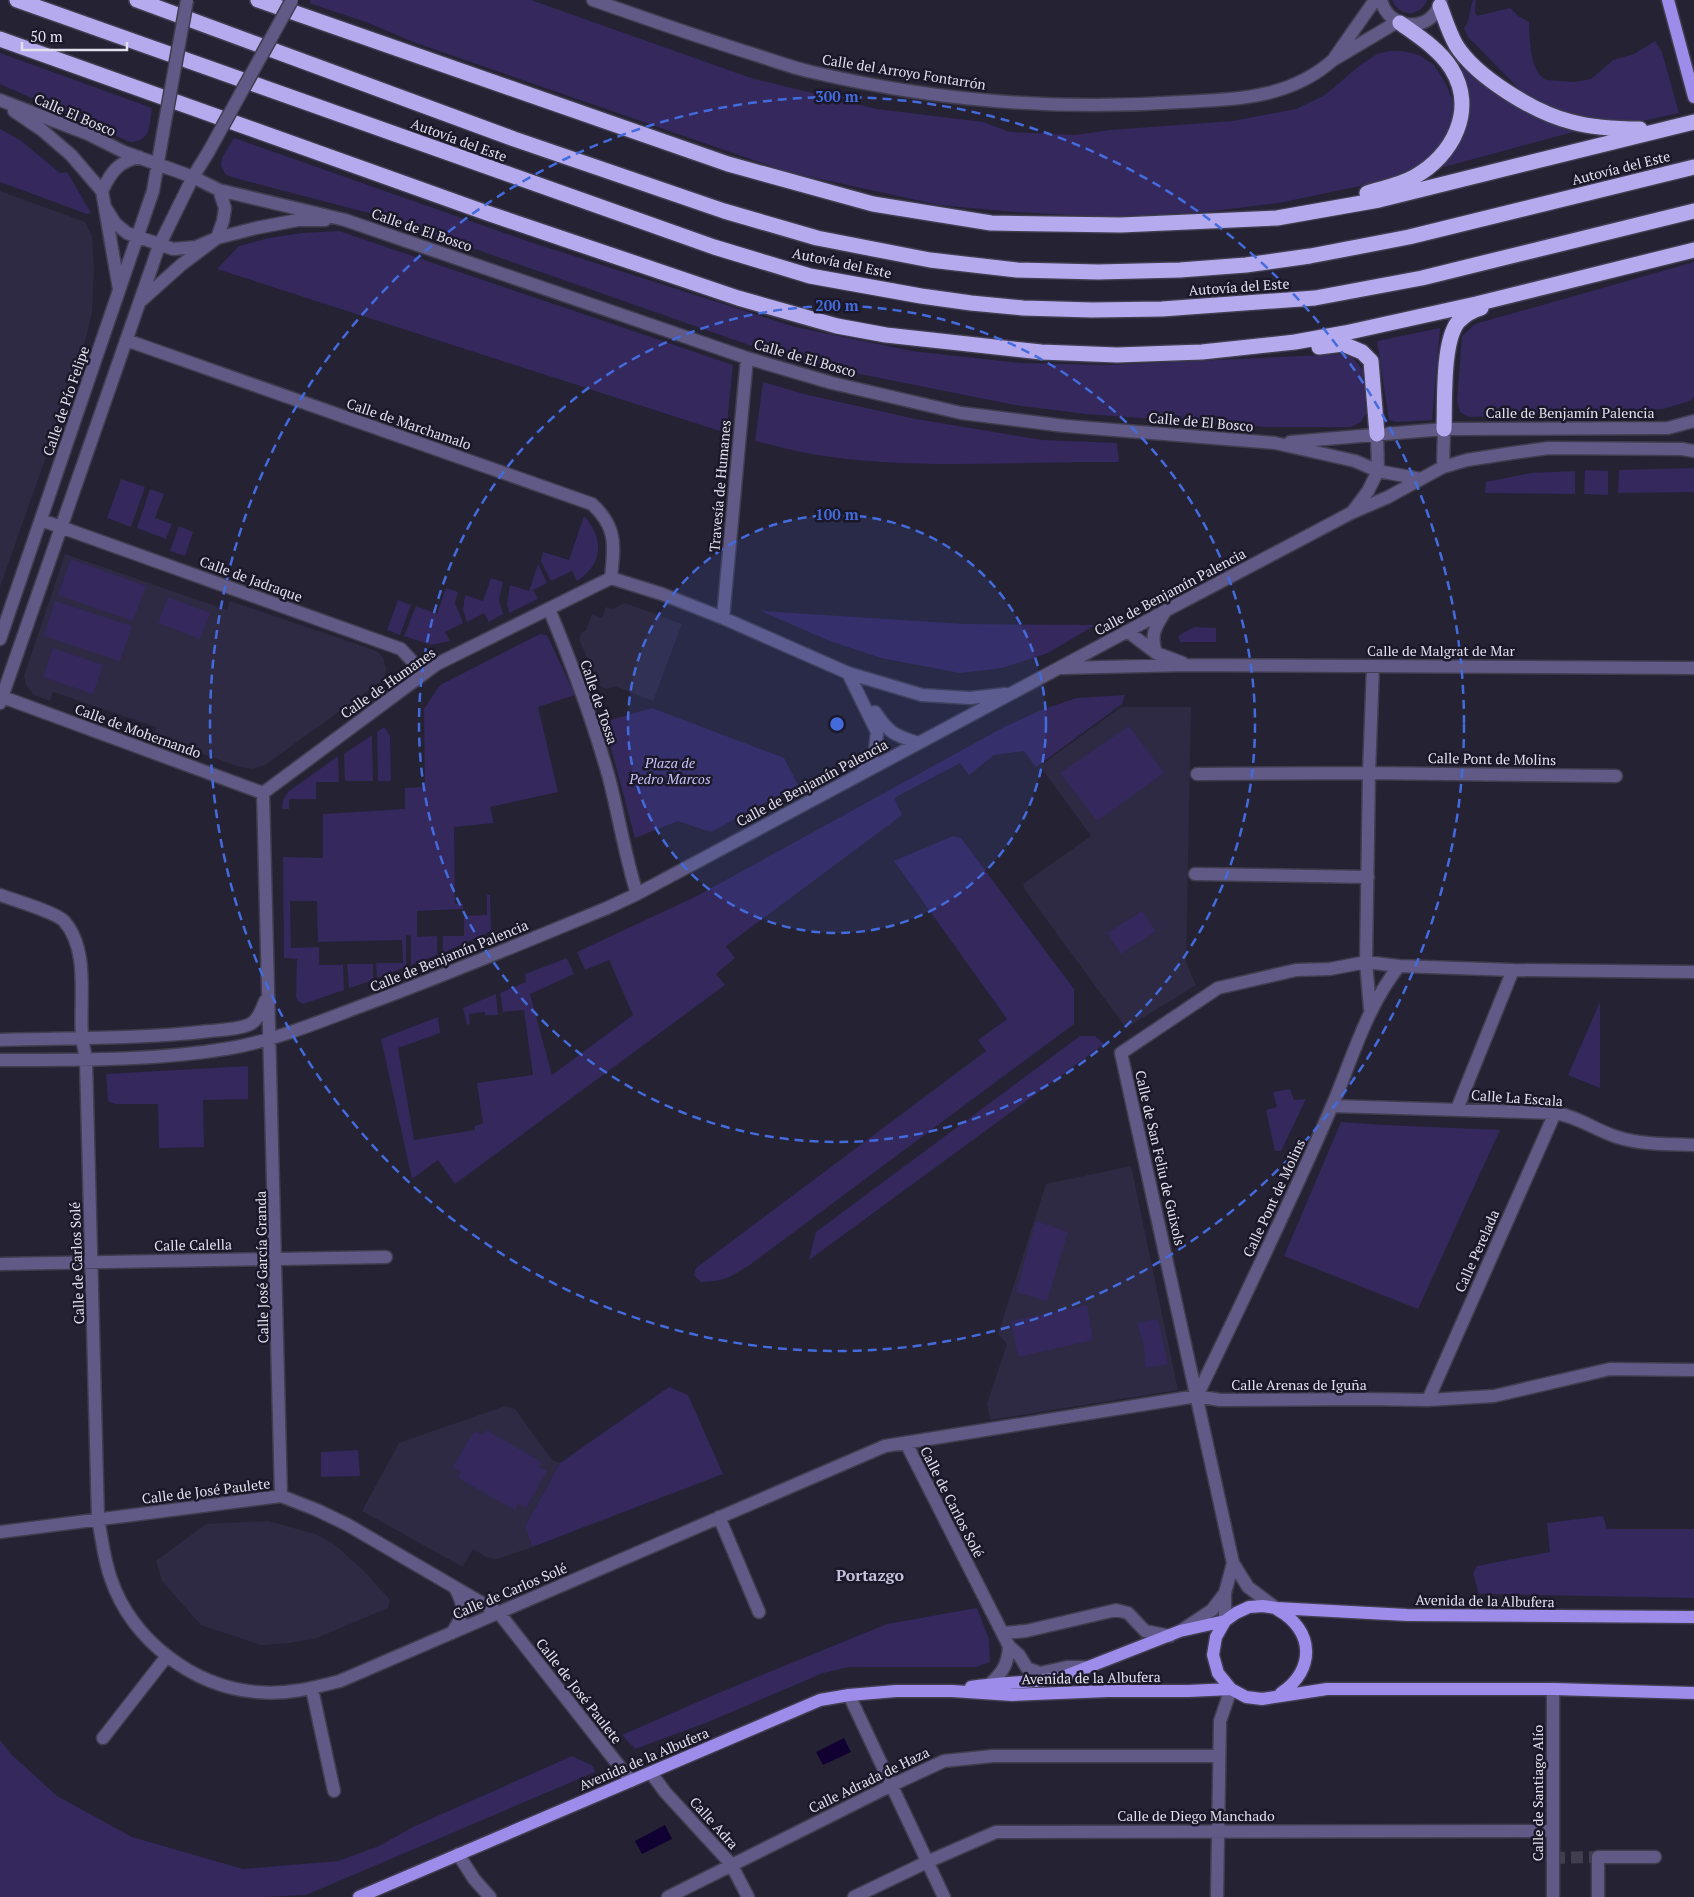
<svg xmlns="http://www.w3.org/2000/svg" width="1694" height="1897" viewBox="0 0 1694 1897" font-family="'PT Serif',serif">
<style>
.built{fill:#2e2a43}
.green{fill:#34285d}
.water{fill:#110032}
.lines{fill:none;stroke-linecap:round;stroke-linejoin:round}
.minor-tunnel{stroke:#413e50;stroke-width:12;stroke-dasharray:12 6;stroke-linecap:butt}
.minor-casing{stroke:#3f3d4e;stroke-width:15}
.major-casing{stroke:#3f3d4e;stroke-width:15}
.highway-casing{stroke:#3f3d4e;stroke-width:18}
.minor{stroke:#615a87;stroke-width:12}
.major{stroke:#9e8ceb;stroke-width:12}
.highway{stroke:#b5aaee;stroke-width:15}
.minor-bridge-casing{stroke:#3f3d4e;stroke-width:15;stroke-linecap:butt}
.minor-bridge{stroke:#615a87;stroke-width:12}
.ring{fill:none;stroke:#446bdc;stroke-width:2.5;stroke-dasharray:9 6}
.labels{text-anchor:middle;stroke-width:5;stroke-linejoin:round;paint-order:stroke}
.street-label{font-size:14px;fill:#e1e0ec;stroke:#1b182a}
.park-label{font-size:14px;font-style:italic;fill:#cac3fb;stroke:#1b182a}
.quarter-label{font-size:16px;font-weight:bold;fill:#c4c1da;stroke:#1b182a}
.centre{fill:#446bdc;stroke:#1b182a;stroke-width:2.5}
.ring-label{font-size:15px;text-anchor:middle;font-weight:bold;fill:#446bdc;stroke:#1b182a;stroke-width:5;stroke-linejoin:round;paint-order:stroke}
</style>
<rect width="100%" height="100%" fill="#252234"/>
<!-- built -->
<path class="built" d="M 0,191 L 85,222 L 92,236 L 94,268 L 92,312 L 82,355 L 0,587 Z
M 65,554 L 227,610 L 230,601 L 371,649 L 379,653 L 383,658 L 386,668 L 385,675 L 380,682 L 265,765 L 252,769 L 240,767 L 153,737 L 156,727 L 53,692 L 50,701 L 34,695 L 26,685 L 24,676 Z
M 625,603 L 682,624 L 653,701 L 614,686 L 608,689 L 601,687 L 579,640 L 581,633 L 586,630 L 592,614 L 602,618 L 606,607 L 613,609 Z
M 1121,707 L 1191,707 L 1186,963 L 1196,985 L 1126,1028 L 1025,890 L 1023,884 L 1091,836 L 1040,766 Z
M 1131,1166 L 1178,1390 L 990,1420 L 987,1404 L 1007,1344 L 998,1334 L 1046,1184 Z
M 505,1406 L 515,1409 L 552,1460 L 560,1463 L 525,1526 L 532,1547 L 504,1557 L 494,1559 L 486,1557 L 473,1549 L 463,1567 L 362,1511 L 399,1443 Z
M 268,1521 L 315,1534 L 334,1544 L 363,1570 L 390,1600 L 388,1608 L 314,1639 L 289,1643 L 261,1645 L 201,1625 L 162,1581 L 156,1561 L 206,1524 Z"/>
<!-- green -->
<path class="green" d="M 311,0 L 531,0 L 751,78 L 877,109 L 983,122 L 1010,132 L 1075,135 L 1110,130 L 1233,121 L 1296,109 L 1325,95 L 1359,66 L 1377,54 L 1389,51 L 1403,51 L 1419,55 L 1434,65 L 1446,84 L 1457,111 L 1445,144 L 1412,175 L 1279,203 L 1205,212 L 1105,217 L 1015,212 L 939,205 L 788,172 L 416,43 L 366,22 L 309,3 Z
M 1392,0 L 1427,0 C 1420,18 1399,17 1392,0 Z
M 1473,0 L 1476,0 L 1475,12 L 1477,16 L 1510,8 L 1518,16 L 1529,22 C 1530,39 1529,70 1546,80 L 1575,82 L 1591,79 L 1613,60 L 1634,54 L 1655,41 L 1662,52 L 1679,113 L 1628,124 L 1598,121 L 1573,115 L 1526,96 L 1468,37 L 1464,28 C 1471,20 1469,10 1473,0 Z
M 0,53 L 152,108 C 149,125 152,141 130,142 L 0,84 Z
M 1464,66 C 1497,101 1532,117 1577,131 L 1444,167 L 1437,167 L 1457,144 L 1458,70 Z
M 0,129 L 20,140 L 60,173 L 67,172 L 91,213 L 87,214 L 0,182 Z
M 234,138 L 530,242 L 795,327 L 912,351 L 1021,363 L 1110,365 L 1346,354 L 1354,359 L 1363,370 L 1366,414 L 1361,422 L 1351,427 L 1267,427 L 1086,414 L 1015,405 L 850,372 L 749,345 L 384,217 L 246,181 L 226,175 L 221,166 L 222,158 Z
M 339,231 L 733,365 L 726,433 L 217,269 L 239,246 L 269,238 L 302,233 Z
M 1694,262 L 1694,397 L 1690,401 L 1663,409 L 1469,417 L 1460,412 L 1457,401 L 1462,336 L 1475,324 Z
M 1440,328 L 1432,420 L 1397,422 L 1389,420 L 1377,341 Z
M 763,382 L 808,395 L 916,419 L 1042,440 L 1117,443 L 1119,462 C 1016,461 912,471 811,454 C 792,451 774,445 755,441 Z
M 1694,468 L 1694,492 L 1618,493 L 1619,470 Z
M 1585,470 L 1608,471 L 1608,495 L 1584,494 Z
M 1575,471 L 1575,494 L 1485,493 L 1486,482 L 1531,473 Z
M 121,479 L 145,487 L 131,527 L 107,518 Z
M 150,489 L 164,494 L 155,518 L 172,524 L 166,539 L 137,528 Z
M 584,516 C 604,538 604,563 577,581 L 572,571 L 551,581 L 541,561 L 543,552 L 569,560 Z
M 179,526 L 193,532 L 185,556 L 170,551 Z
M 71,559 L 146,586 L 133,621 L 58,595 Z
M 538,564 L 547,583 L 533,590 L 538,599 L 509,613 L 507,604 L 510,585 L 529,591 Z
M 491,578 L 503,582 L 499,600 L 503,614 L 489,622 L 484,613 L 467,622 L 463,610 L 465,595 L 483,601 Z
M 446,588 L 458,592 L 455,603 L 463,623 L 445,632 L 450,641 L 431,645 L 404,636 L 416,606 L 437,614 Z
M 168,597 L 210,613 L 200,639 L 158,623 Z
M 398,600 L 411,605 L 400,635 L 387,630 Z
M 55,601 L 132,626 L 120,661 L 44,636 Z
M 761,611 L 962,624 L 1095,625 L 1048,653 L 1002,668 L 960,673 L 881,658 L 830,641 Z
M 1194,627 L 1216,628 L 1216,642 L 1180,642 L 1178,636 Z
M 540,634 L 547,635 L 575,695 L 538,707 L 558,792 L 490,807 L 494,823 L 454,827 L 455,904 L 463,904 L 463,909 L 417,911 L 417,937 L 437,936 L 437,955 L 411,965 L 411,936 L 406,935 L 406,967 L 377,978 L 376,963 L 403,963 L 402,940 L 318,942 L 317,901 L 290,901 L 291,948 L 319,947 L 319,965 L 343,965 L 344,990 L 303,1004 L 298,1001 L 296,997 L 297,959 L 284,958 L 283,857 L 323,858 L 323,814 L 405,809 L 405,788 L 425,787 L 424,709 L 440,685 Z
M 53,648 L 103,665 L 93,694 L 43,677 Z
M 1125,695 L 1122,704 L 1036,767 L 1024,751 L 994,755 L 969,775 L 960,763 L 894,798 L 902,815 L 726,946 L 735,958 L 716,974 L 725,985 L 455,1184 L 438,1160 L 412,1179 L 381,1039 L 438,1017 L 440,1033 L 398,1048 L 414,1140 L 475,1130 L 475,1126 L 483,1123 L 477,1083 L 533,1075 L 524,1010 L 503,1012 L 500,993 L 526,982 L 525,974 L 567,958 L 574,974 L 530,994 L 552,1075 L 633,1015 L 609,960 L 585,970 L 577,952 L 697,896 L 1006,726 L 1044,709 L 1077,698 Z
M 652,708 L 784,758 L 798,785 L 711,832 L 678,821 L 635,838 L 604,722 Z
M 1129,726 L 1164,773 L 1097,821 L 1060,773 Z
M 384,727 L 390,735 L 391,781 L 378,781 L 377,732 Z
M 372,735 L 373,781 L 345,781 L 344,754 Z
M 338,756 L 339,782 L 316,782 L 316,799 L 289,799 L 289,809 L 282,809 L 283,800 L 288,792 Z
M 953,836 L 961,838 L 1074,989 L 1074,1024 L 751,1264 C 731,1277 726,1281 701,1282 L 694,1275 L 696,1268 L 986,1051 L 978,1040 L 1007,1019 L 894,861 Z
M 487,895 L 490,895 L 491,931 L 443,953 L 443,936 L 464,936 L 464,916 L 487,915 Z
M 1142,911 L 1156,931 L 1121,954 L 1107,933 Z
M 347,964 L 373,964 L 373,980 L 349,988 Z
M 496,994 L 498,1015 L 485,1015 L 485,1012 L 469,1014 L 470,1024 L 467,1025 L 463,1008 Z
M 1600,1002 L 1600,1088 L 1568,1075 Z
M 1080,1036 L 1095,1036 L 1104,1044 L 809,1260 L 816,1232 Z
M 248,1066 L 248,1099 L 203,1100 L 204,1147 L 159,1148 L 158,1104 L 115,1104 L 108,1101 L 106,1074 Z
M 1290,1089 L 1294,1100 L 1306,1099 L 1281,1151 L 1275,1151 L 1266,1110 L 1277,1107 L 1273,1092 Z
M 1341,1122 L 1385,1125 L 1500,1130 L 1418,1309 L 1284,1256 Z
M 1036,1221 L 1068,1232 L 1047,1301 L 1016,1292 Z
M 1087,1305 L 1093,1340 L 1018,1357 L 1011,1321 Z
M 1158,1319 L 1168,1364 L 1146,1368 L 1143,1343 L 1137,1323 Z
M 669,1387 L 688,1395 L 723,1474 L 532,1547 L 525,1526 L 560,1463 Z
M 486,1430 L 542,1462 L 539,1467 L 547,1471 L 526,1508 L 518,1504 L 515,1510 L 458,1478 L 461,1472 L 453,1467 L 474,1431 L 482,1435 Z
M 358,1450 L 360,1476 L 321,1477 L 321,1452 Z
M 1603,1516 L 1607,1529 L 1694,1529 L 1694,1598 L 1479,1594 L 1473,1574 L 1477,1566 L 1550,1552 L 1547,1523 Z
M 977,1608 L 989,1639 L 990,1662 L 976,1667 L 849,1667 L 823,1673 L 708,1722 L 635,1749 L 622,1735 L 723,1691 L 887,1624 Z
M 0,1740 L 12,1755 L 57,1796 L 132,1837 L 243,1869 L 338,1861 L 379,1846 L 415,1826 L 572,1756 L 593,1766 L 595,1772 L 306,1895 L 264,1897 L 0,1897 Z"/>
<!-- water -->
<path class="water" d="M 844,1738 L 851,1752 L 823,1765 L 816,1752 Z
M 665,1825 L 672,1839 L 642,1854 L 635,1841 Z"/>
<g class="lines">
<!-- minor-tunnel -->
<path class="minor-tunnel" d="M 1553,1858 L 1598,1857"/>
<defs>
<path id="minor" d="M 593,0 C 647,19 701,38 756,55 C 775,61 793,68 812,72 C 935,101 1055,111 1181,102 C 1236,99 1289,99 1333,60 L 1397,22
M 1381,0 C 1389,32 1434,33 1441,0
M 1335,57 L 1375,0
M 0,100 L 88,134 L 124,152 L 193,177 L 219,190 L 345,220 L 747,358 L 832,383 L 961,413 L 1065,426 L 1275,443 L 1355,461 L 1378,471 L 1421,479 L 1443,467 L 1467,460 L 1512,453 L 1549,448 L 1682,449 L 1694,451
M 14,111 L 42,130 L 71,155 L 102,191
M 105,207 L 115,223 L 127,233 L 173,249 L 196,247 L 217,238 L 256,228 L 298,220 L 325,220
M 119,289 L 102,191 C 111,172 118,162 139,157
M 142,300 L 181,265 L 217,238 L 223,221 L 225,208 L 219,190
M 126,340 L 592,504 C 618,528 614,546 611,578
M 1290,442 L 1444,429 L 1668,428 L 1694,421
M 1443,467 L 1444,429
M 1353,511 L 1368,491 L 1378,471 L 1377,434
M 41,520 L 401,649 L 423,673
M 549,609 C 572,664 593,721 609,778 C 619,817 625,856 637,894
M 723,618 L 747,358
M 1127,631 L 1156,653 L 1183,663
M 0,639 L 153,191 L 163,133
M 1156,653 C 1150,635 1155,627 1165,612
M 1062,668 L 1187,665 L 1694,668
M 848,673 L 877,732 L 875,751 L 862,773
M 0,696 L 263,793
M 0,703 L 159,246 L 193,177 L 209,151
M 875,712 C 889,733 894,735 918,743
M 1197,774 L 1369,773 L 1616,776
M 1195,874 L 1368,877
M 0,895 C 14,900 55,912 64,921 C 90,950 79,1002 82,1037 C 83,1045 85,1052 86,1060 L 98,1519 C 102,1539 104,1560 111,1579 C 132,1640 193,1687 257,1692 C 286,1695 313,1688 340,1681 L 885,1446 L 1197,1396 L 1220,1400 L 1363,1399 L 1428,1400 L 1494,1396 L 1610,1369 L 1694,1370
M 1370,1009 L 1366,962 L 1369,773 L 1373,666
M 0,1040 C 70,1038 141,1039 210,1031 C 221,1030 243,1029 252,1023 C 259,1018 262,1009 265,1001
M 0,1060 C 77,1060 155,1061 231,1048 C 276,1040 321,1021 364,1005 C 446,975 527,941 607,908 L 637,894 L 1167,610 L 1351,513 L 1388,497 L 1421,479
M 1332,1106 L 1555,1113 C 1577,1116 1595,1130 1617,1137 C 1642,1145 1668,1144 1694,1145
M 1457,1109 L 1513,970
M 0,1264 L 386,1257
M 1197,1396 C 1243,1300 1290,1204 1332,1106 C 1353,1057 1366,1008 1399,966
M 1428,1400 L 1555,1113
M 906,1443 L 1009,1646 L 1019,1655 L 1027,1668 L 1040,1673 L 1067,1667 L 1086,1667
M 281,1496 C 277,1261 268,1027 263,793 L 437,664 L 611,578 L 662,594 L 723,618 L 848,673 L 922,695 L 970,698 L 1005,694
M 719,1517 L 759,1612
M 0,1532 L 281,1496 L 317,1510 L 348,1525 L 499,1613 L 631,1781
M 1276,1608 L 1248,1587 L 1233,1563 L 1121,1053 L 1218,988 L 1296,970 L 1330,969 L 1366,962 L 1399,966 L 1513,970 L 1694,972
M 1225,1621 L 1225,1593 L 1233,1563
M 1182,1630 L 1212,1610 L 1225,1593
M 452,1633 C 464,1615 466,1607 455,1588
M 1003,1633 L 1026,1631 L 1116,1610 L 1128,1613 L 1145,1631 L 1170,1636
M 990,1684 C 1003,1672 1008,1664 1009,1646
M 312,1689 L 334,1791
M 849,1695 L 944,1897
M 103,1738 L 167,1656
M 651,1773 L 665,1792 L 731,1864 L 748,1897
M 458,1854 L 474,1879 L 490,1897
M 668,1897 L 892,1785 L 944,1761 L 993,1756 L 1219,1756
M 854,1897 L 927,1862 L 996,1832 L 1553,1831
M 1217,1897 L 1220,1721 L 1231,1689
M 1553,1897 L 1553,1689
M 1598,1897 L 1598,1857 L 1655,1857"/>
<path id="major" d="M 1668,0 L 1694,97
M 1278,1610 C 1314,1630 1316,1670 1281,1693
M 1694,1617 L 1407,1615 L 1276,1608 L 1263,1606 L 1249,1607 L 1236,1613 L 1225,1621 L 1216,1637 L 1213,1655 L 1218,1673 L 1231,1689 L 1246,1697 L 1262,1699 L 1327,1689 L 1553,1689 L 1694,1693
M 971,1687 C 1001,1682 1030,1683 1060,1678 L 1180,1631 L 1225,1621
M 359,1897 L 820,1700 L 849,1695 L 896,1691 L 952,1691 L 1012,1695 L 1108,1691 L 1188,1691 L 1231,1689"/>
<path id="highway" d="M 17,0 L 714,247 L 810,276 L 921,296 L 971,303 L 1023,308 L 1092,310 L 1162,309 L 1315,298 L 1422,278 L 1694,211
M 137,0 L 514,139 L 724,211 L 817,238 L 930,260 L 1017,270 L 1098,272 L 1180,270 L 1246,265 L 1310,256 L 1409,237 L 1694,167
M 258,0 L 728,164 L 873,204 L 991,223 L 1121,225 L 1277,218 L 1379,200 L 1694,122
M 1440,6 C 1445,19 1449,33 1456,45 C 1476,77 1535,113 1572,122 C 1594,128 1617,129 1640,129
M 0,39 L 487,213 L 738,298 L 837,326 L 886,335 L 1041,352 L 1117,355 L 1202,352 L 1295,342 L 1345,333 L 1476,304 L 1694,250
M 1367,193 C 1382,188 1400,185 1414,177 C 1453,156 1477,109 1451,68 C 1439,49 1418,36 1400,23
M 1319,347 L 1343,344 L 1362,352 L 1371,361 L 1377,434
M 1444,429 C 1445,403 1442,342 1458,322 C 1464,316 1473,310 1481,308"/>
</defs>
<!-- minor casing -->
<use href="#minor" class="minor-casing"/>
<!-- major casing -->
<use href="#major" class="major-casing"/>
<!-- highway casing -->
<use href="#highway" class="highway-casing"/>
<!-- minor -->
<use href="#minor" class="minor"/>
<!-- major -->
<use href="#major" class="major"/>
<!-- highway -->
<use href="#highway" class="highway"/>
<defs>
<path id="minor-bridge" d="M 163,133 L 187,0
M 209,151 L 292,0"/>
</defs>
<!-- minor-bridge casing -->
<use href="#minor-bridge" class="minor-bridge-casing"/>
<!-- minor-bridge -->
<use href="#minor-bridge" class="minor-bridge"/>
</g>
<!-- distance rings -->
<circle cx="837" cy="724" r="209" fill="#446bdc" fill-opacity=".12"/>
<g class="ring">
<circle cx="837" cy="724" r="209"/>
<circle cx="837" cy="724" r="418"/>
<circle cx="837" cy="724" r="627"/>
</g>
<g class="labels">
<!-- street labels -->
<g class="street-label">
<text transform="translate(904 72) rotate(9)" y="5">Calle del Arroyo Fontarrón</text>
<text transform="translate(75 115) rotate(23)" y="5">Calle El Bosco</text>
<text transform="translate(459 140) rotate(20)" y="5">Autovía del Este</text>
<text transform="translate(1621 168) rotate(-14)" y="5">Autovía del Este</text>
<text transform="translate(422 230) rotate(19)" y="5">Calle de El Bosco</text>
<text transform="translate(842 263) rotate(12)" y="5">Autovía del Este</text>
<text transform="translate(1239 287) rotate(-4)" y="5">Autovía del Este</text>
<text transform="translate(805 358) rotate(16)" y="5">Calle de El Bosco</text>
<text transform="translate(66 401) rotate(-71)" y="5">Calle de Pío Felipe</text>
<text x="1570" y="418">Calle de Benjamín Palencia</text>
<text transform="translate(1201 422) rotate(5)" y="5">Calle de El Bosco</text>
<text transform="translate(409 424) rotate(19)" y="5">Calle de Marchamalo</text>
<text transform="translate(720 486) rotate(-85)" y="5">Travesía de Humanes</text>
<text transform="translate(251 579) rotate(20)" y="5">Calle de Jadraque</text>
<text transform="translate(1170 592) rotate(-28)" y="5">Calle de Benjamín Palencia</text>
<text x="1441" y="656">Calle de Malgrat de Mar</text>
<text transform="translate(388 683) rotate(-35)" y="5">Calle de Humanes</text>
<text transform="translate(599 702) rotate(71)" y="5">Calle de Tossa</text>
<text transform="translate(138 731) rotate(20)" y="5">Calle de Mohernando</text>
<text transform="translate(1492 759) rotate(1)" y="5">Calle Pont de Molins</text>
<text transform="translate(812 783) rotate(-28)" y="5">Calle de Benjamín Palencia</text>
<text transform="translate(449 956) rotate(-22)" y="5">Calle de Benjamín Palencia</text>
<text transform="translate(1517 1098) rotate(4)" y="5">Calle La Escala</text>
<text transform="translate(1160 1158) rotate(77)" y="5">Calle de San Feliu de Guixols</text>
<text transform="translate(1274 1198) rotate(-65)" y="5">Calle Pont de Molins</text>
<text transform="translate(193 1245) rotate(-1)" y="5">Calle Calella</text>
<text transform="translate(1477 1251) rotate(-66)" y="5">Calle Perelada</text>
<text transform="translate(77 1263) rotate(-92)" y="5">Calle de Carlos Solé</text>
<text transform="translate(262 1267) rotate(-91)" y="5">Calle José García Granda</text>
<text x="1299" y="1390">Calle Arenas de Iguña</text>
<text transform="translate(206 1491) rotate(-7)" y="5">Calle de José Paulete</text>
<text transform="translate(952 1502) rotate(63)" y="5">Calle de Carlos Solé</text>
<text transform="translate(510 1591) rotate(-23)" y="5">Calle de Carlos Solé</text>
<text transform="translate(1485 1601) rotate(1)" y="5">Avenida de la Albufera</text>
<text transform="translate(1091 1678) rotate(-1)" y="5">Avenida de la Albufera</text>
<text transform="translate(579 1691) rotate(52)" y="5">Calle de José Paulete</text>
<text transform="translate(644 1759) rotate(-23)" y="5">Avenida de la Albufera</text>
<text transform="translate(869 1780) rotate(-26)" y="5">Calle Adrada de Haza</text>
<text transform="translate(1538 1793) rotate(-90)" y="5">Calle de Santiago Alío</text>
<text x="1196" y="1821">Calle de Diego Manchado</text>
<text transform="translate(714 1823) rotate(48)" y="5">Calle Adra</text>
</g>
<!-- park labels -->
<g class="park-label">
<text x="670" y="768">Plaza de<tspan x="670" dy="16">Pedro Marcos</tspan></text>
</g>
<!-- quarter labels -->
<g class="quarter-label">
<text x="870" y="1581">Portazgo</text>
</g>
</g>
<circle cx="837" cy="724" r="8" class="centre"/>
<g class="ring-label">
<text x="837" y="102">300 m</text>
<text x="837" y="311">200 m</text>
<text x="837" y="520">100 m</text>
</g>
<!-- scale -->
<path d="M22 42v8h105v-8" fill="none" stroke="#e1e0ec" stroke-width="2.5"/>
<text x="30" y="42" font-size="15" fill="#e1e0ec" stroke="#1b182a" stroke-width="4" paint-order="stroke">50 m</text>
</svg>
